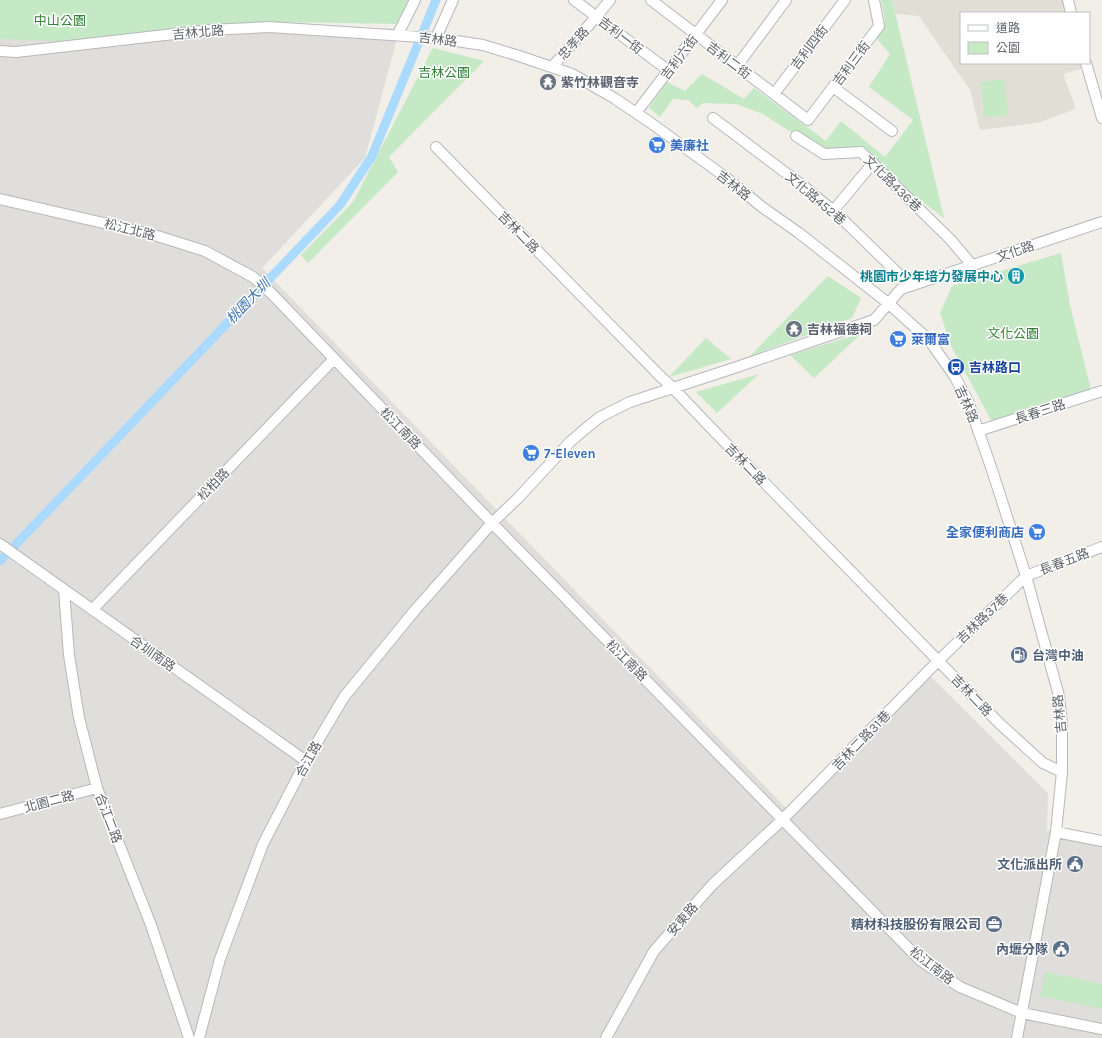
<svg xmlns="http://www.w3.org/2000/svg" width="1102" height="1038" viewBox="0 0 1102 1038" font-family="Karla,'Noto Sans TC',sans-serif">
<style>
.industrial{fill:#e0deda}
.education{fill:#e1ded6}
.green{fill:#c5e8c5}
.lines{fill:none;stroke-linecap:round;stroke-linejoin:round}
.canal{stroke:#aadaff;stroke-width:9}
.minor-casing{stroke:#b5b8bc;stroke-width:12}
.minor{stroke:#fff;stroke-width:10}
.labels{text-anchor:middle;stroke-width:3;stroke-linejoin:round;paint-order:stroke}
.park-label{font-size:13px;fill:#348238;stroke:#fff}
.street-label{font-size:13px;fill:#5f6368;stroke:#fff}
.worship-label{font-size:13px;font-weight:bold;fill:#5b616d;stroke:#fff;text-anchor:start}
.shop-label{font-size:13px;font-weight:bold;fill:#366cbe;stroke:#fff;text-anchor:start}
.culture-label{font-size:13px;font-weight:bold;fill:#0d838f;stroke:#fff;text-anchor:end}
.transit-label{font-size:13px;font-weight:bold;fill:#164399;stroke:#fff;text-anchor:start}
.service-label{font-size:13px;font-weight:bold;fill:#4e5e75;stroke:#fff;text-anchor:end}
.water-label{font-size:14px;font-style:italic;fill:#4174aa;stroke:#fff}
</style>
<rect width="100%" height="100%" fill="#f1efe8"/>
<!-- industrial -->
<path class="industrial" d="M 406,28 L 398,35 L 365,158 L 262,268 L 786,808 L 926,672 L 1048,793 L 1047,830 L 1102,841 L 1102,1038 L 0,1038 L 0,38 Z"/>
<!-- education -->
<path class="education" d="M 892,0 L 1066,0 L 1069,13 L 961,13 L 961,63 L 1083,63 L 1084,68 L 1063,74 L 1076,109 L 1037,123 L 980,130 L 970,89 L 963,80 L 919,16 L 896,14 Z"/>
<!-- green -->
<path class="green" d="M 0,0 L 412,0 L 401,24 L 282,22 L 56,41 L 0,39 Z
M 881,0 L 892,0 L 944,218 L 880,170 L 857,148 L 822,152 L 763,114 L 736,104 L 703,103 L 697,108 L 688,100 L 673,99 L 660,117 L 649,108 L 667,82 L 685,91 L 702,74 L 744,99 L 754,88 L 826,141 L 841,121 L 885,157 L 913,120 L 869,87 L 890,54 L 876,38 L 885,20 Z
M 433,48 L 484,61 L 389,157 L 398,172 L 308,263 L 301,255 L 353,202 Z
M 1004,79 L 1008,115 L 984,117 L 981,82 Z
M 1061,253 L 1070,305 L 1091,390 L 992,422 L 952,348 L 940,313 L 952,286 Z
M 828,276 L 861,298 L 852,318 L 750,356 Z
M 862,333 L 814,378 L 790,355 Z
M 706,338 L 731,359 L 669,377 Z
M 759,374 L 717,413 L 696,392 Z
M 1045,972 L 1102,984 L 1102,1009 L 1040,996 Z"/>
<g class="lines">
<!-- canal -->
<path class="canal" d="M 0,561 L 340,205 L 372,156 L 436,0"/>
<defs>
<path id="minor" d="M 574,0 L 669,71
M 651,0 L 808,120 L 879,26 L 874,0
M 1068,0 L 1071,13
M 398,34 L 415,0
M 436,38 L 453,0
M 0,51 L 16,52 L 209,30 L 269,27 L 436,38 L 483,45 L 519,56 L 572,74 L 614,98 L 651,123 L 728,179 L 762,207 L 799,233 L 888,303 L 929,340 L 955,377 L 968,401 L 992,470 L 1026,576 L 1059,696 L 1062,724 L 1062,772 L 1056,832 L 1017,1038
M 1086,63 L 1102,118
M 737,66 L 786,0
M 552,67 L 596,17 L 610,0
M 833,87 L 892,131
M 774,94 L 845,0
M 636,113 L 722,0
M 713,118 L 802,185 L 836,213 L 911,286
M 796,136 L 824,154 L 861,152 L 950,239 L 972,265
M 436,147 L 660,376 L 673,388 L 712,429 L 999,723 L 1043,763 L 1062,772
M 0,199 L 151,234 L 205,251 L 253,277 L 271,293 L 492,523 L 920,960 L 960,987 L 1022,1013 L 1102,1029
M 833,211 L 873,163
M 978,431 L 1102,391
M 0,544 L 306,761
M 64,590 L 69,655 L 79,718 L 97,788 L 151,925 L 189,1038
M 92,610 L 334,359
M 0,814 L 97,788
M 1056,832 L 1102,841
M 199,1038 L 220,959 L 263,844 L 306,761 L 344,697 L 416,609 L 492,523 L 519,497 L 570,442 L 585,429 L 600,417 L 630,402 L 731,369 L 874,320 L 901,289 L 1102,222
M 606,1038 L 654,951 L 712,885 L 783,819 L 938,661 L 1026,576 L 1102,547"/>
</defs>
<!-- minor casing -->
<use href="#minor" class="minor-casing"/>
<!-- minor -->
<use href="#minor" class="minor"/>
</g>
<!-- icons -->
<defs>
<symbol id="temple-disc" viewBox="-11 -11 22 22"><circle r="9.5" fill="#6b7280" stroke="#fff"/><path d="M0-6L5-2H3V0L6.5 2.5H4V6H1.5V3h-3V6H-4V2.5H-6.5L-3 0V-2H-5Z" fill="#fff"/></symbol>
<symbol id="supermarket-disc" viewBox="-11 -11 22 22"><circle r="9.5" fill="#3f7fe0" stroke="#fff"/><path d="M-6-5.5h2.5l.6 2H6L4.5 2H-2.5L-4.4-4H-6ZM-1.5 3.2a1.3 1.3 0 1 0 .1 0ZM3 3.2a1.3 1.3 0 1 0 .1 0Z" fill="#fff"/></symbol>
<symbol id="building-disc" viewBox="-11 -11 22 22"><circle r="9.5" fill="#0f9aa8" stroke="#fff"/><path d="M-4-6H4V6H1V3H-1V6H-4ZM-2.5-4.3h1.7v1.8h-1.7ZM.8-4.3h1.7v1.8H.8ZM-2.5-1h1.7V.8h-1.7ZM.8-1h1.7V.8H.8Z" fill="#fff"/></symbol>
<symbol id="bus-disc" viewBox="-11 -11 22 22"><circle r="9.5" fill="#1a4fb4" stroke="#fff"/><path d="M-5-6H5V4H4V6H2V4H-2V6H-4V4H-5ZM-3.5-4V0h7V-4ZM-3.5 1.2v1.5H-2V1.2ZM2 1.2v1.5H3.5V1.2Z" fill="#fff"/></symbol>
<symbol id="fuel-disc" viewBox="-11 -11 22 22"><circle r="9.5" fill="#5c6f8a" stroke="#fff"/><path d="M-5.5-6h7V0h2V4h1.3V-2.5L3-4.5l.8-.8L6-3V5H2.5V1h-1V6h-7ZM-4.2-4.7v3.2H.2V-4.7Z" fill="#fff"/></symbol>
<symbol id="civic-disc" viewBox="-11 -11 22 22"><circle r="9.5" fill="#5c6f8a" stroke="#fff"/><path d="M-.6-6.5H3V-4.5H.6V-3L4-1V1h2V6H-6V1h2V-1L-.6-3ZM-1.2 2.5V6h2.4V2.5Z" fill="#fff"/></symbol>
<symbol id="office-disc" viewBox="-11 -11 22 22"><circle r="9.5" fill="#5c6f8a" stroke="#fff"/><path d="M-6-3h4V-5.5h4V-3h4V5H-6ZM-1-4.5V-3h2v-1.5ZM-6 0V1H6V0Z" fill="#fff"/></symbol>
</defs>
<g fill-rule="evenodd">
<use href="#temple-disc" x="538" y="72" width="20" height="20"/>
<use href="#supermarket-disc" x="647" y="135" width="20" height="20"/>
<use href="#building-disc" x="1006" y="266" width="20" height="20"/>
<use href="#temple-disc" x="784" y="319" width="20" height="20"/>
<use href="#supermarket-disc" x="888" y="329" width="20" height="20"/>
<use href="#bus-disc" x="946" y="357" width="20" height="20"/>
<use href="#supermarket-disc" x="521" y="443" width="20" height="20"/>
<use href="#supermarket-disc" x="1027" y="522" width="20" height="20"/>
<use href="#fuel-disc" x="1009" y="645" width="20" height="20"/>
<use href="#civic-disc" x="1065" y="854" width="20" height="20"/>
<use href="#office-disc" x="984" y="914" width="20" height="20"/>
<use href="#civic-disc" x="1051" y="939" width="20" height="20"/>
</g>
<g class="labels">
<!-- park labels -->
<g class="park-label">
<text x="60" y="25">中山公園</text>
<text x="444" y="77">吉林公園</text>
<text x="1013" y="338">文化公園</text>
</g>
<!-- street labels -->
<g class="street-label">
<text transform="translate(198 32) rotate(-5)" y="5">吉林北路</text>
<text transform="translate(621 35) rotate(37)" y="5">吉利一街</text>
<text transform="translate(438 39) rotate(7)" y="5">吉林路</text>
<text transform="translate(573 43) rotate(-48)" y="5">忠孝路</text>
<text transform="translate(809 47) rotate(-53)" y="5">吉利四街</text>
<text transform="translate(679 57) rotate(-53)" y="5">吉利六街</text>
<text transform="translate(729 60) rotate(37)" y="5">吉利二街</text>
<text transform="translate(851 63) rotate(-53)" y="5">吉利三街</text>
<text transform="translate(893 183) rotate(44)" y="5">文化路436巷</text>
<text transform="translate(734 185) rotate(38)" y="5">吉林路</text>
<text transform="translate(816 198) rotate(40)" y="5">文化路452巷</text>
<text transform="translate(130 229) rotate(14)" y="5">松江北路</text>
<text transform="translate(519 232) rotate(46)" y="5">吉林二路</text>
<text transform="translate(1015 251) rotate(-19)" y="5">文化路</text>
<text transform="translate(967 404) rotate(66)" y="5">吉林路</text>
<text transform="translate(1040 411) rotate(-18)" y="5">長春三路</text>
<text transform="translate(401 428) rotate(46)" y="5">松江南路</text>
<text transform="translate(746 464) rotate(46)" y="5">吉林二路</text>
<text transform="translate(213 484) rotate(-46)" y="5">松柏路</text>
<text transform="translate(1064 561) rotate(-21)" y="5">長春五路</text>
<text transform="translate(982 618) rotate(-44)" y="5">吉林路37巷</text>
<text transform="translate(153 653) rotate(35)" y="5">合圳南路</text>
<text transform="translate(627 660) rotate(45)" y="5">松江南路</text>
<text transform="translate(972 695) rotate(46)" y="5">吉林二路</text>
<text transform="translate(1059 714) rotate(-96)" y="5">吉林路</text>
<text transform="translate(861 740) rotate(-46)" y="5">吉林二路31巷</text>
<text transform="translate(308 759) rotate(-61)" y="5">合江路</text>
<text transform="translate(49 801) rotate(-15)" y="5">北園二路</text>
<text transform="translate(109 818) rotate(69)" y="5">合江二路</text>
<text transform="translate(682 919) rotate(-49)" y="5">安東路</text>
<text transform="translate(932 965) rotate(38)" y="5">松江南路</text>
</g>
<!-- worship labels -->
<g class="worship-label">
<text x="561" y="87">紫竹林觀音寺</text>
<text x="807" y="334">吉林福德祠</text>
</g>
<!-- shop labels -->
<g class="shop-label">
<text x="670" y="150">美廉社</text>
<text x="911" y="344">萊爾富</text>
<text x="544" y="458">7-Eleven</text>
<text x="1024" y="537" text-anchor="end">全家便利商店</text>
</g>
<!-- culture labels -->
<g class="culture-label">
<text x="1003" y="281">桃園市少年培力發展中心</text>
</g>
<!-- transit labels -->
<g class="transit-label">
<text x="969" y="372">吉林路口</text>
</g>
<!-- service labels -->
<g class="service-label">
<text x="1032" y="660" text-anchor="start">台灣中油</text>
<text x="1062" y="869">文化派出所</text>
<text x="981" y="929">精材科技股份有限公司</text>
<text x="1048" y="954">內壢分隊</text>
</g>
<!-- water labels -->
<g class="water-label">
<text transform="translate(248 301) rotate(-46)" y="5">桃園大圳</text>
</g>
</g>
<!-- legend -->
<rect x="960" y="12" width="130" height="52" fill="#ffffff" stroke="#bfc1c3"/>
<rect x="968" y="25" width="20" height="6" fill="#ffffff" stroke="#bfc1c3"/>
<text x="996" y="32" font-size="12" fill="#5f6368">道路</text>
<rect x="968" y="42" width="20" height="12" fill="#c5e8c5" stroke="#bfc1c3"/>
<text x="996" y="52" font-size="12" fill="#5f6368">公園</text>
</svg>
